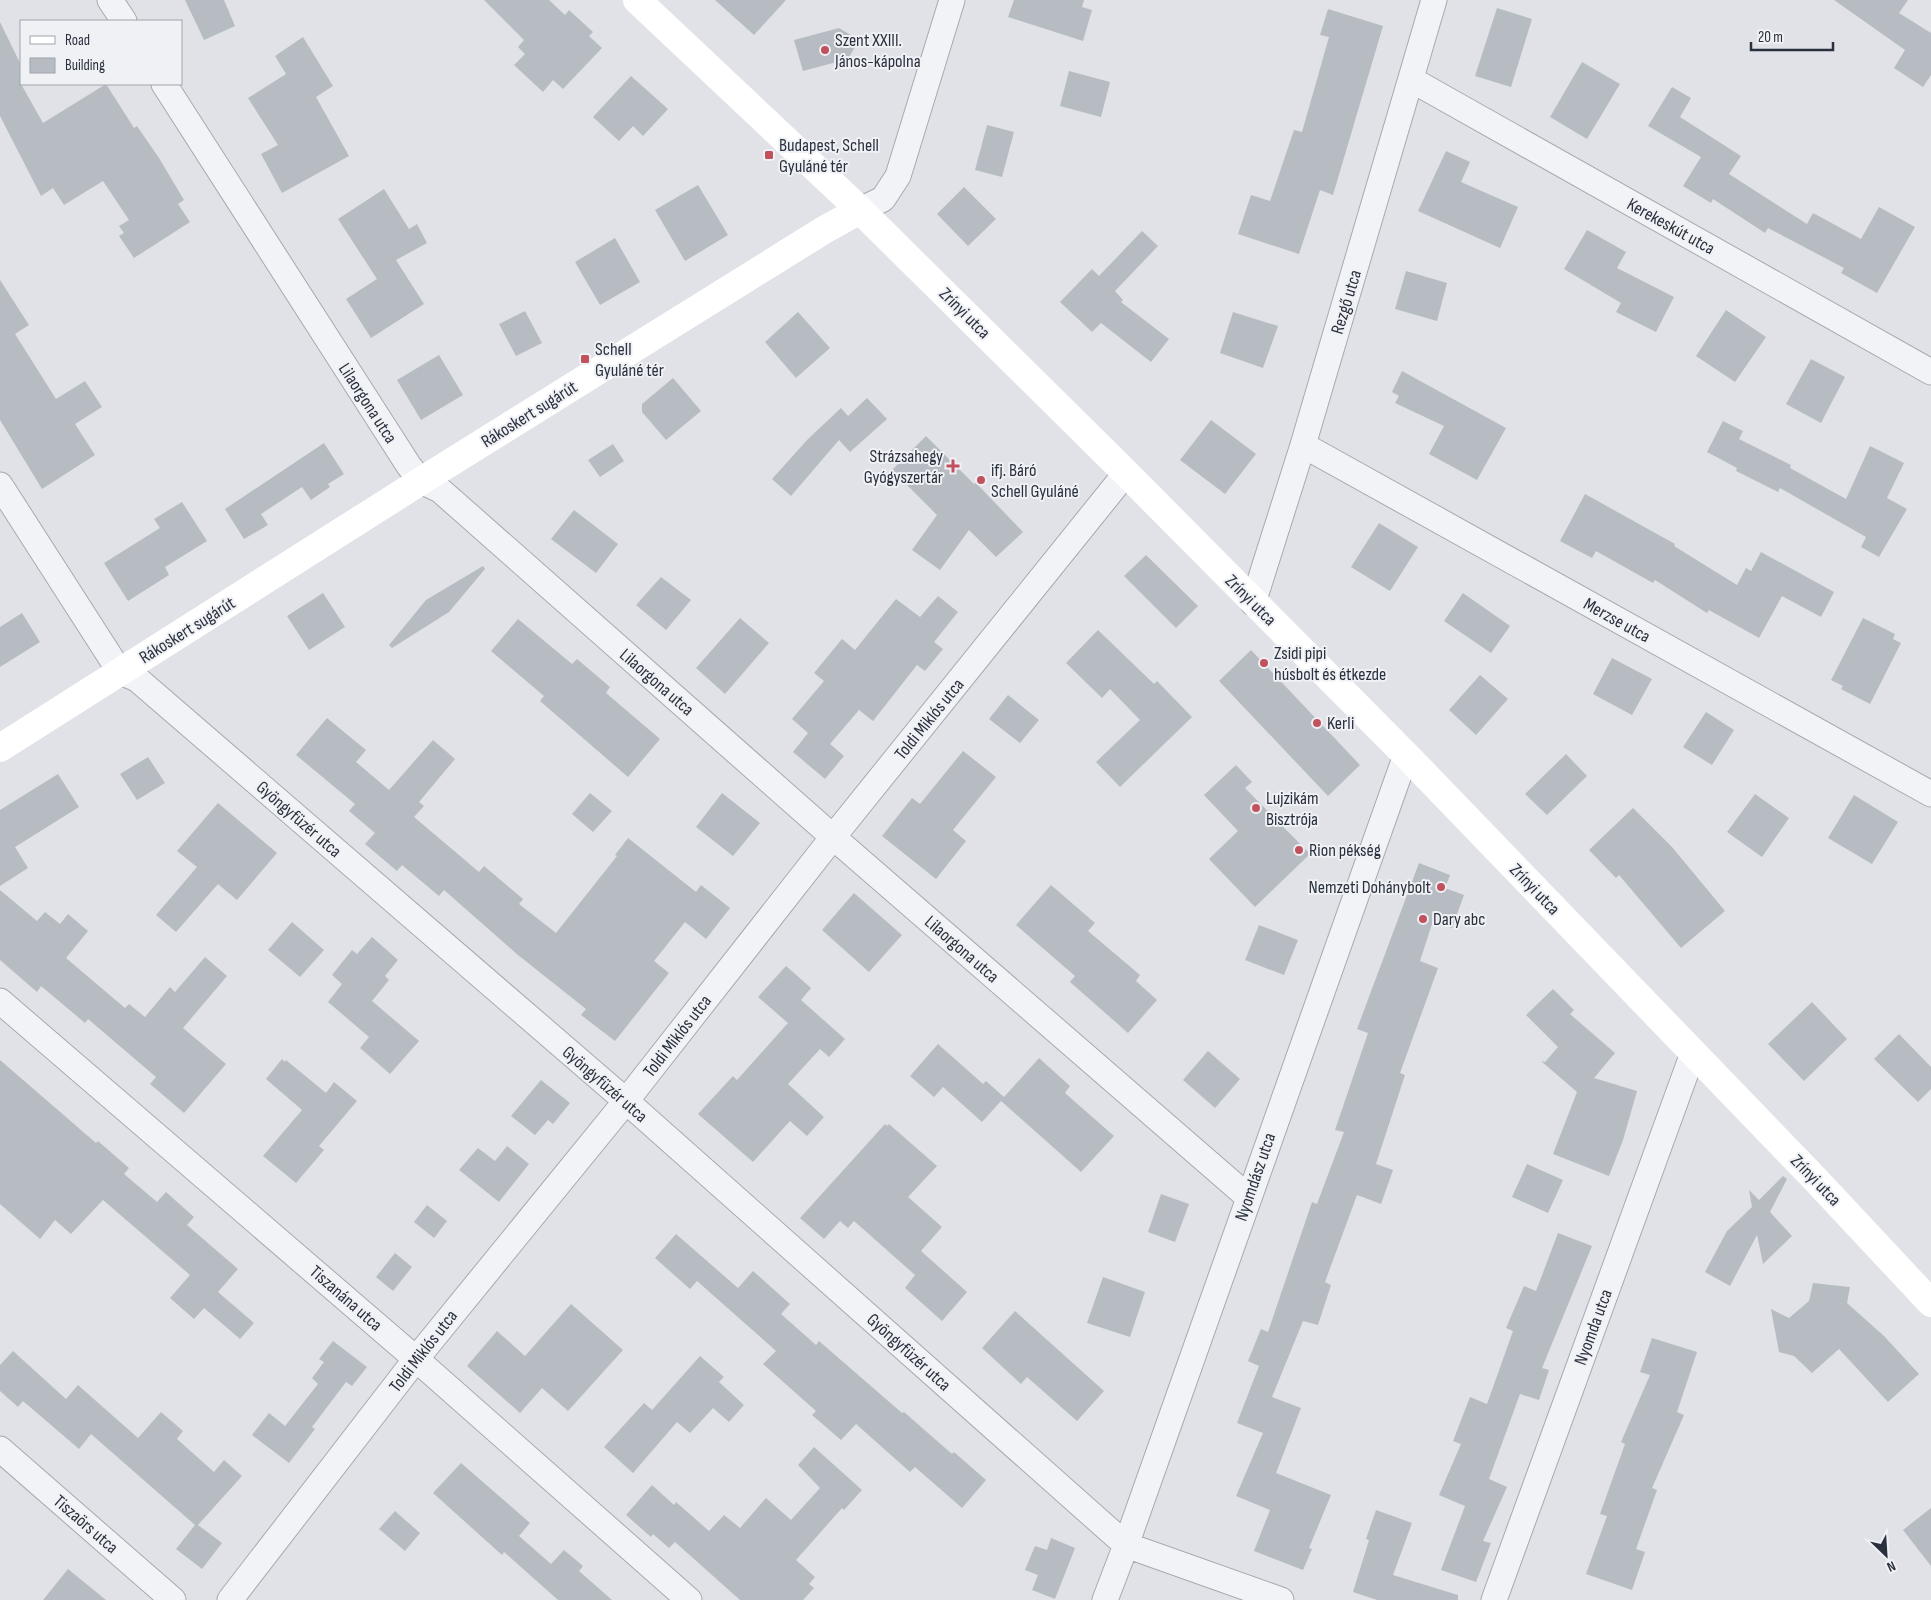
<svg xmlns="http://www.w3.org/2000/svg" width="1931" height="1600" viewBox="0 0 1931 1600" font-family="'Sofia Sans Condensed',sans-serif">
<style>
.building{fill:#b7bcc3}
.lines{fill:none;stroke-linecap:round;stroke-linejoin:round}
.street-casing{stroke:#a6a9b1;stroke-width:27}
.street{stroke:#f2f3f6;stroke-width:25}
.secondary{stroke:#fff;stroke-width:28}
.poi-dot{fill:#c0515d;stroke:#eff1f5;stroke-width:2}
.labels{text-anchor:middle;stroke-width:4;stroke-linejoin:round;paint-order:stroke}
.poi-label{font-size:18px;fill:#2a303d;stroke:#eff1f5;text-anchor:start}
.street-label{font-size:18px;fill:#2a303d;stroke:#eff1f5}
</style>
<rect width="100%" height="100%" fill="#e0e2e7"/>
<!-- building -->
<path class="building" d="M 185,0 L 224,0 L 235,26 L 204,40 Z
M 484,0 L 549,0 L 565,15 L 569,10 L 593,32 L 589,36 L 602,48 L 563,89 L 553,80 L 543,92 L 514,65 L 525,54 L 518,47 L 524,40 Z
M 715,0 L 786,0 L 754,35 Z
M 1014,0 L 1084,0 L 1082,7 L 1092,10 L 1083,41 L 1008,17 Z
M 1834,0 L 1908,0 L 1899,13 L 1931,33 L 1931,75 L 1923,87 L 1894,68 L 1905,50 Z
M 1497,8 L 1532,19 L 1511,87 L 1475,76 Z
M 1328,9 L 1383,26 L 1333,195 L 1320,190 L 1299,254 L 1238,234 L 1251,195 L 1270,201 L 1294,130 L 1302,132 L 1329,37 L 1320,35 Z
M 0,22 L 21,65 L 21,84 L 43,123 L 106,84 L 134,128 L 137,126 L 159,158 L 184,200 L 178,204 L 190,222 L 134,258 L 119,236 L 124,233 L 119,226 L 129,220 L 103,181 L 64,205 L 53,188 L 41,196 L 0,116 Z
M 839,28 L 859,40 L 848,59 L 803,71 L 794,40 Z
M 303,37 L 333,86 L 316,97 L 349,156 L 282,193 L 261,154 L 278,145 L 248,98 L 286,74 L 275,56 Z
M 1582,62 L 1620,84 L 1587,139 L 1550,117 Z
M 1069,71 L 1110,82 L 1101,117 L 1060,106 Z
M 631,76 L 668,109 L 643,136 L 633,126 L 619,141 L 593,117 Z
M 1672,87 L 1691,98 L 1680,117 L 1741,156 L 1729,174 L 1807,224 L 1813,213 L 1861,239 L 1879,207 L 1915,227 L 1877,293 L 1841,273 L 1844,268 L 1768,228 L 1765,233 L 1713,199 L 1711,203 L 1683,186 L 1701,157 L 1648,126 Z
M 987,125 L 1014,132 L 1002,177 L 975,170 Z
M 1446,151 L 1470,162 L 1461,182 L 1518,207 L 1500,248 L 1418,211 Z
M 698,185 L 728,235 L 685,261 L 655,210 Z
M 964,187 L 996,219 L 968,246 L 937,214 Z
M 384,189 L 409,229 L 417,224 L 427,243 L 396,260 L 424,304 L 371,338 L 346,299 L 377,279 L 338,219 Z
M 1587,230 L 1626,252 L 1617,268 L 1674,297 L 1656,332 L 1616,312 L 1621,303 L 1564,269 Z
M 1142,231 L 1158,246 L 1115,291 L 1123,300 L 1121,302 L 1169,339 L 1151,362 L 1101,323 L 1092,332 L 1060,302 L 1092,269 L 1099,276 Z
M 615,238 L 640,282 L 600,305 L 575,262 Z
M 1406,271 L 1447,283 L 1437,321 L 1395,309 Z
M 0,280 L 29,325 L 15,334 L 56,399 L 85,381 L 102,407 L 75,424 L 95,455 L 42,489 L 0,420 Z
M 1726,310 L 1766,337 L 1735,382 L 1696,356 Z
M 525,311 L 542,343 L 516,356 L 499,324 Z
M 798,312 L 830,348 L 796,378 L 765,342 Z
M 1233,312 L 1278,326 L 1263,368 L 1220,353 Z
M 439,355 L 463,395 L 421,420 L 397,380 Z
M 1811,359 L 1845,377 L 1821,423 L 1786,404 Z
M 1402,371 L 1506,428 L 1477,480 L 1429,454 L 1444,426 L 1395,403 L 1399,396 L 1392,392 Z
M 673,378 L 701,411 L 666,440 L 642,412 L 642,404 Z
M 867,398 L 887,419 L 850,452 L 839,440 L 791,496 L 772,479 L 808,439 L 841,408 L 848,416 Z
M 1211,420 L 1256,454 L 1225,494 L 1180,460 Z
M 1723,421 L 1743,431 L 1739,439 L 1791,465 L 1790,468 L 1846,499 L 1870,446 L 1904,463 L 1887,498 L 1907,509 L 1879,557 L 1861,547 L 1866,537 L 1780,488 L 1778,492 L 1736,471 L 1737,468 L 1707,452 Z
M 926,436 L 974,484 L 976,483 L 1023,532 L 996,557 L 969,530 L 940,570 L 912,550 L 937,515 L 892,470 Z
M 324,443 L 344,474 L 328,484 L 330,487 L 311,500 L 302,487 L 261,514 L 268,525 L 244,539 L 225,509 Z
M 613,444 L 624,461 L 600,477 L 588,460 Z
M 1585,494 L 1675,544 L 1674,546 L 1737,585 L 1746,568 L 1751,571 L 1761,552 L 1834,592 L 1821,617 L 1782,596 L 1759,638 L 1709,610 L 1707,613 L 1655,580 L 1653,583 L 1596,551 L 1592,558 L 1560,541 Z
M 182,502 L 207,541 L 165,567 L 169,575 L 128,601 L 104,563 L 160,528 L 154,519 Z
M 574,510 L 618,544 L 596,573 L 551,539 Z
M 1379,523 L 1418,547 L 1390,591 L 1351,567 Z
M 1146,555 L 1198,606 L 1176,628 L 1124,576 Z
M 483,566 L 485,569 L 449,612 L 392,648 L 389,645 L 426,600 Z
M 661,577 L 691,600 L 666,630 L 636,605 Z
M 323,593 L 345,627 L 309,650 L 287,616 Z
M 1463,593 L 1510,626 L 1491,653 L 1444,621 Z
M 938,596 L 958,612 L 934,642 L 943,649 L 925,671 L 917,665 L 873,721 L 859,710 L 830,744 L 844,756 L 825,779 L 793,752 L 808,733 L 792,719 L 824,681 L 814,673 L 842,639 L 855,650 L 896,599 L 920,617 Z
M 22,613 L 40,642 L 0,667 L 0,627 Z
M 740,618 L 769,643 L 725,694 L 696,668 Z
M 1863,618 L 1895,634 L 1893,639 L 1901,643 L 1870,704 L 1841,689 L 1843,686 L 1831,680 Z
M 518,619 L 572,664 L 577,659 L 610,687 L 606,693 L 660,739 L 628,777 L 540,701 L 544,696 L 491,651 Z
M 1098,630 L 1154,684 L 1157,681 L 1192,717 L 1120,787 L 1096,762 L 1140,720 L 1110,689 L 1102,698 L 1066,663 Z
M 1251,650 L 1360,765 L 1328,796 L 1219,681 Z
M 1612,658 L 1652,679 L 1632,715 L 1593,694 Z
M 1480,675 L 1508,699 L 1476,735 L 1449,710 Z
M 1008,695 L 1039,720 L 1020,743 L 989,719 Z
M 1706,712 L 1734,730 L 1712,765 L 1683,747 Z
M 327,718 L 366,750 L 356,762 L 389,790 L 433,740 L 455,759 L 419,802 L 424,806 L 414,817 L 479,872 L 484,866 L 523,899 L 519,904 L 556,933 L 617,856 L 615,855 L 628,838 L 696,892 L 701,885 L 730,908 L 706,939 L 685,922 L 654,961 L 669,973 L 615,1041 L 581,1015 L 586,1009 L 518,955 L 444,890 L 439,896 L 402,865 L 397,871 L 365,844 L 375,833 L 349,811 L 355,804 L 296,755 Z
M 963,751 L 996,777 L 953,830 L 966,841 L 936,879 L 882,836 L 912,798 L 920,804 Z
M 1566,754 L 1587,776 L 1547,815 L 1525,794 Z
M 148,757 L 165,783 L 137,800 L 120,774 Z
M 1236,765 L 1252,782 L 1245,788 L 1310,854 L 1255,907 L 1209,859 L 1238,831 L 1204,795 Z
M 58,774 L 79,807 L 15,847 L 28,868 L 0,886 L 0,810 Z
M 590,793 L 612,811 L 593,832 L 572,814 Z
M 722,793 L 760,823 L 733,856 L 696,827 Z
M 1755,794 L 1789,818 L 1762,857 L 1727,832 Z
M 1854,795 L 1898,822 L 1872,864 L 1828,838 Z
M 218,803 L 277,853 L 237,900 L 218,884 L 176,932 L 156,915 L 197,867 L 177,851 Z
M 1633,808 L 1672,847 L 1725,911 L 1681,948 L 1619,875 L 1616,878 L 1589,850 Z
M 1419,863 L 1450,875 L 1445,888 L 1464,895 L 1452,928 L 1433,921 L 1420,961 L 1438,968 L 1400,1073 L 1405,1075 L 1376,1164 L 1393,1170 L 1381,1204 L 1357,1195 L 1325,1282 L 1331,1285 L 1318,1325 L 1303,1321 L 1272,1397 L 1301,1408 L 1276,1473 L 1331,1495 L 1309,1548 L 1312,1549 L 1303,1570 L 1254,1551 L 1270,1510 L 1236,1496 L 1263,1433 L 1237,1423 L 1259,1366 L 1248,1361 L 1261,1329 L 1268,1332 L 1312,1202 L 1317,1204 L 1344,1132 L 1335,1130 L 1368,1033 L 1357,1029 Z
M 1051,885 L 1095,923 L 1088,931 L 1140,975 L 1136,981 L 1157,1000 L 1128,1033 L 1070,982 L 1075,976 L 1016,925 Z
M 0,890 L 37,921 L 45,912 L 60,924 L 68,914 L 88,931 L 66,958 L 125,1008 L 129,1004 L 145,1017 L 170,987 L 175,992 L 205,957 L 227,976 L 183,1028 L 226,1064 L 184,1113 L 150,1084 L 156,1077 L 88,1019 L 85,1023 L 41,986 L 37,992 L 0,960 Z
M 854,893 L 902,935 L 869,972 L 822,930 Z
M 292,922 L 324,950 L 300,977 L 268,950 Z
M 1259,925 L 1298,940 L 1284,975 L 1245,960 Z
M 372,937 L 398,960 L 385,976 L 389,980 L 372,1001 L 419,1041 L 390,1074 L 360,1048 L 369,1037 L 328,1002 L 342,984 L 332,975 L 352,950 L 357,954 Z
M 786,966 L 811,988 L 801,1000 L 845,1039 L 829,1057 L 820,1049 L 788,1084 L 824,1117 L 807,1136 L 790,1121 L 753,1162 L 698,1114 L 733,1076 L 737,1080 L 788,1023 L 758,997 Z
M 1553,989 L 1574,1010 L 1570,1014 L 1615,1053 L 1594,1078 L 1637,1091 L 1623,1140 L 1609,1176 L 1553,1154 L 1577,1092 L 1541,1061 L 1545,1062 L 1558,1047 L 1526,1015 Z
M 1812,1002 L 1847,1039 L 1804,1081 L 1768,1044 Z
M 1899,1034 L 1931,1067 L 1931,1089 L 1918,1102 L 1874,1059 Z
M 938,1044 L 983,1084 L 986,1081 L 1004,1097 L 1039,1058 L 1070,1086 L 1065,1093 L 1114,1136 L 1081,1172 L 1001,1101 L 982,1122 L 943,1087 L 934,1097 L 910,1076 Z
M 1208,1051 L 1240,1079 L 1215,1108 L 1183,1080 Z
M 282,1059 L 285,1062 L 286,1060 L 326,1093 L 334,1082 L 357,1101 L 319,1146 L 324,1150 L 296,1183 L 263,1156 L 302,1110 L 266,1079 Z
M 0,1060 L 96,1143 L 98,1141 L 129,1168 L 124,1174 L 157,1202 L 166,1192 L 194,1217 L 187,1225 L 238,1269 L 218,1292 L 254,1323 L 240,1339 L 204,1308 L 194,1319 L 170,1298 L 190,1275 L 103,1200 L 71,1234 L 55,1220 L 40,1239 L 0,1204 Z
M 541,1080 L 570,1103 L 553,1124 L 548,1120 L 535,1135 L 511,1116 Z
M 885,1124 L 887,1126 L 889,1124 L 937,1166 L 908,1197 L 942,1227 L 921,1251 L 967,1292 L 942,1321 L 905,1288 L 915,1275 L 854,1221 L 848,1228 L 840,1221 L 824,1239 L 800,1218 Z
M 507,1146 L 529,1164 L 499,1202 L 459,1170 L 478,1148 L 495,1161 Z
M 1527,1164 L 1563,1180 L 1548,1213 L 1512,1197 Z
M 1783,1176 L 1787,1179 L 1770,1212 L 1792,1236 L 1763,1264 L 1757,1235 L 1730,1286 L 1705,1272 L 1727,1231 L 1752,1207 L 1749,1190 L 1759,1200 Z
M 1161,1194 L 1189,1204 L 1175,1242 L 1148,1232 Z
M 427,1205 L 447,1221 L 434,1238 L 414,1222 Z
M 1558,1233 L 1592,1246 L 1542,1368 L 1549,1370 L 1539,1400 L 1520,1394 L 1489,1479 L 1507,1487 L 1483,1541 L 1491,1543 L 1476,1582 L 1441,1570 L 1465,1506 L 1439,1495 L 1461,1444 L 1453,1441 L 1470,1397 L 1487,1404 L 1513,1331 L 1506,1328 L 1524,1286 L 1536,1291 Z
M 676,1234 L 738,1288 L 753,1271 L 790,1304 L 781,1314 L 816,1345 L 819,1341 L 902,1413 L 904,1412 L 952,1454 L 954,1452 L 986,1480 L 962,1508 L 915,1467 L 910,1472 L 856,1424 L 841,1440 L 812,1415 L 816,1411 L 763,1364 L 776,1351 L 697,1281 L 690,1289 L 655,1258 Z
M 395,1253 L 412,1267 L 393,1291 L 376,1277 Z
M 1103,1277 L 1145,1292 L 1130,1337 L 1087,1323 Z
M 1813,1283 L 1850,1287 L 1847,1303 L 1884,1336 L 1919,1374 L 1888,1402 L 1839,1349 L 1812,1373 L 1794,1356 L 1779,1352 L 1771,1309 L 1789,1318 L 1809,1301 Z
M 571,1304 L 623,1350 L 568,1411 L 542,1388 L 520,1413 L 467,1366 L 497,1331 L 525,1356 Z
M 1015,1311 L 1104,1391 L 1077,1421 L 1027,1377 L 1021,1384 L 982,1348 Z
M 1652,1338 L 1697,1352 L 1677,1412 L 1684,1415 L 1652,1488 L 1657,1490 L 1636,1549 L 1645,1552 L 1632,1590 L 1586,1574 L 1607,1516 L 1600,1514 L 1625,1444 L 1621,1442 L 1650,1375 L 1640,1372 Z
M 333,1341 L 367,1367 L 352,1386 L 346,1382 L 312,1427 L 315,1429 L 289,1463 L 252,1435 L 269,1413 L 285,1426 L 318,1384 L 312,1378 L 324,1362 L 319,1359 Z
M 13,1351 L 66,1399 L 78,1385 L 138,1438 L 161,1412 L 183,1431 L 177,1439 L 214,1472 L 224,1460 L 242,1476 L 198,1525 L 222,1543 L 202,1569 L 176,1549 L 195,1525 L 91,1434 L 79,1449 L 23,1401 L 18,1407 L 0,1391 L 0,1365 Z
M 700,1356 L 724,1377 L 719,1382 L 744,1405 L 729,1422 L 713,1408 L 690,1433 L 677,1422 L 633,1473 L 604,1447 L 644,1403 L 652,1410 Z
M 814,1447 L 862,1490 L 844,1510 L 842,1508 L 796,1560 L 815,1577 L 809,1584 L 814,1588 L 803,1600 L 740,1600 L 675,1542 L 669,1548 L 653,1534 L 651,1537 L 626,1515 L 652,1485 L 674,1505 L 676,1502 L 709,1531 L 724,1515 L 740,1528 L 766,1498 L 791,1520 L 820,1488 L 798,1465 Z
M 461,1463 L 530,1523 L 519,1536 L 551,1564 L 564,1550 L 583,1566 L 579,1571 L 612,1600 L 558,1600 L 504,1552 L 502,1555 L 433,1493 Z
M 1931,1508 L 1931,1566 L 1903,1530 Z
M 1376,1510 L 1412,1523 L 1393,1575 L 1458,1595 L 1458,1600 L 1377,1600 L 1353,1592 L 1369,1540 L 1366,1539 Z
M 395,1511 L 420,1533 L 405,1551 L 379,1529 Z
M 1051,1538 L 1075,1548 L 1055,1599 L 1032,1590 L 1038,1575 L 1025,1570 L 1035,1546 L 1047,1550 Z
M 68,1569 L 106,1600 L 43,1600 Z"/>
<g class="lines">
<defs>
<path id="street" d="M 110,0 L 124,21
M 1412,80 L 1931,372
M 164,84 L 409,466 L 421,481 L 440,490 L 833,837 L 1248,1197
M 860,210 L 883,199 L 898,176 L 952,0
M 1303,445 L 1931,794
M 0,485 L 120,672 L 137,679 L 626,1101 L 1126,1545 L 1281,1600
M 1253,603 L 1303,445 L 1434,0
M 0,1001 L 416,1359 L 689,1600
M 0,1449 L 173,1600
M 230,1600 L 416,1359 L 626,1101 L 833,837 L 1126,473
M 1105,1600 L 1126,1545 L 1406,755
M 1494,1600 L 1693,1053"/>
</defs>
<!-- street casing -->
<use href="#street" class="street-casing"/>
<!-- street -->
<use href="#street" class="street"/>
<!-- secondary -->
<path class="secondary" d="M 637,0 L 860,210 L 1126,473 L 1406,755 L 1815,1179 L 1931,1303
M 0,748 L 421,481 L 824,230 L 860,210"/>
</g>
<!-- markers -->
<g class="poi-dot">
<circle cx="825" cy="50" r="5"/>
<rect x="764" y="150" width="10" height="10" rx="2.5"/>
<rect x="580" y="354" width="10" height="10" rx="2.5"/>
<path d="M950.5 458.5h5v5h5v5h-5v5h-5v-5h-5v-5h5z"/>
<circle cx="981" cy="480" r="5"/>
<circle cx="1264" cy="663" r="5"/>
<circle cx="1317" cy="723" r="5"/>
<circle cx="1256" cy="808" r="5"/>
<circle cx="1299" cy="850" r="5"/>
<circle cx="1441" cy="887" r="5"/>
<circle cx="1423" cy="919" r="5"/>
</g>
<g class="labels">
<!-- poi labels -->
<g class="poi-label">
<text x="835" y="46">Szent XXIII.<tspan x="835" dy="21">János-kápolna</tspan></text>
<text x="779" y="151">Budapest, Schell<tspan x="779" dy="21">Gyuláné tér</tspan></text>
<text x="595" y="355">Schell<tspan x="595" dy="21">Gyuláné tér</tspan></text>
<text x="943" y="462" text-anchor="end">Strázsahegy<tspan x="943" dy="21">Gyógyszertár</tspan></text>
<text x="991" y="476">ifj. Báró<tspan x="991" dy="21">Schell Gyuláné</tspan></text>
<text x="1274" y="659">Zsidi pipi<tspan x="1274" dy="21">húsbolt és étkezde</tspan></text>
<text x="1327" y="729">Kerli</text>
<text x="1266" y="804">Lujzikám<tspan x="1266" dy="21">Bisztrója</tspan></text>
<text x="1309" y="856">Rion pékség</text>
<text x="1431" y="893" text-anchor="end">Nemzeti Dohánybolt</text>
<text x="1433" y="925">Dary abc</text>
</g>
<!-- street labels -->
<g class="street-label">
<text transform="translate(1671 226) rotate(29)" y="6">Kerekeskút utca</text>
<text transform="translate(1346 302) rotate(-73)" y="6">Rezgő utca</text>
<text transform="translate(965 313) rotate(45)" y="6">Zrínyi utca</text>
<text transform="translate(368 403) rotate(57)" y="6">Lilaorgona utca</text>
<text transform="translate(529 414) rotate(-32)" y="6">Rákoskert sugárút</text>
<text transform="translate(1251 600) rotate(45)" y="6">Zrínyi utca</text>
<text transform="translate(1617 620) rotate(29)" y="6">Merzse utca</text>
<text transform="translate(187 630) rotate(-32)" y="6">Rákoskert sugárút</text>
<text transform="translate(657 682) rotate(41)" y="6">Lilaorgona utca</text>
<text transform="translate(929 719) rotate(-51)" y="6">Toldi Miklós utca</text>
<text transform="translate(299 819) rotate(41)" y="6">Gyöngyfüzér utca</text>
<text transform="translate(1535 889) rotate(46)" y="6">Zrínyi utca</text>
<text transform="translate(962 949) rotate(41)" y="6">Lilaorgona utca</text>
<text transform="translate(677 1036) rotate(-52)" y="6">Toldi Miklós utca</text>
<text transform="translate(605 1084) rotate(41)" y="6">Gyöngyfüzér utca</text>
<text transform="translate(1255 1177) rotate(-71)" y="6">Nyomdász utca</text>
<text transform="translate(1816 1180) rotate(46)" y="6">Zrínyi utca</text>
<text transform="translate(346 1298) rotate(41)" y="6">Tiszanána utca</text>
<text transform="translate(1593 1327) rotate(-70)" y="6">Nyomda utca</text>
<text transform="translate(423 1351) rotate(-52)" y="6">Toldi Miklós utca</text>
<text transform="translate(909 1352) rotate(42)" y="6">Gyöngyfüzér utca</text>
<text transform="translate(86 1524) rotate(41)" y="6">Tiszaörs utca</text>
</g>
</g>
<!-- legend -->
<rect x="20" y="20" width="162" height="65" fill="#eff1f5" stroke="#a0a4ab"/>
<rect x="30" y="36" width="25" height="8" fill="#ffffff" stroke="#a0a4ab"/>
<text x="65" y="45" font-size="15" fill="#2a303d">Road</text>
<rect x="30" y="58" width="25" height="15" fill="#b7bcc3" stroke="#a0a4ab"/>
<text x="65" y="70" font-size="15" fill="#2a303d">Building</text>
<!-- north arrow -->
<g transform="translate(1886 1555) rotate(155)" stroke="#eff1f5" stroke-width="4" paint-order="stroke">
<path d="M0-4L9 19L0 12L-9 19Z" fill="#2a303d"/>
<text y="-8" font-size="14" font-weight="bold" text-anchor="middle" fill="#2a303d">N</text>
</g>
<!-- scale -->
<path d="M1751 42v8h82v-8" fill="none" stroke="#2a303d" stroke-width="2.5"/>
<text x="1758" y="42" font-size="15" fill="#2a303d" stroke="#eff1f5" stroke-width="4" paint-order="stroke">20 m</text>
</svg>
